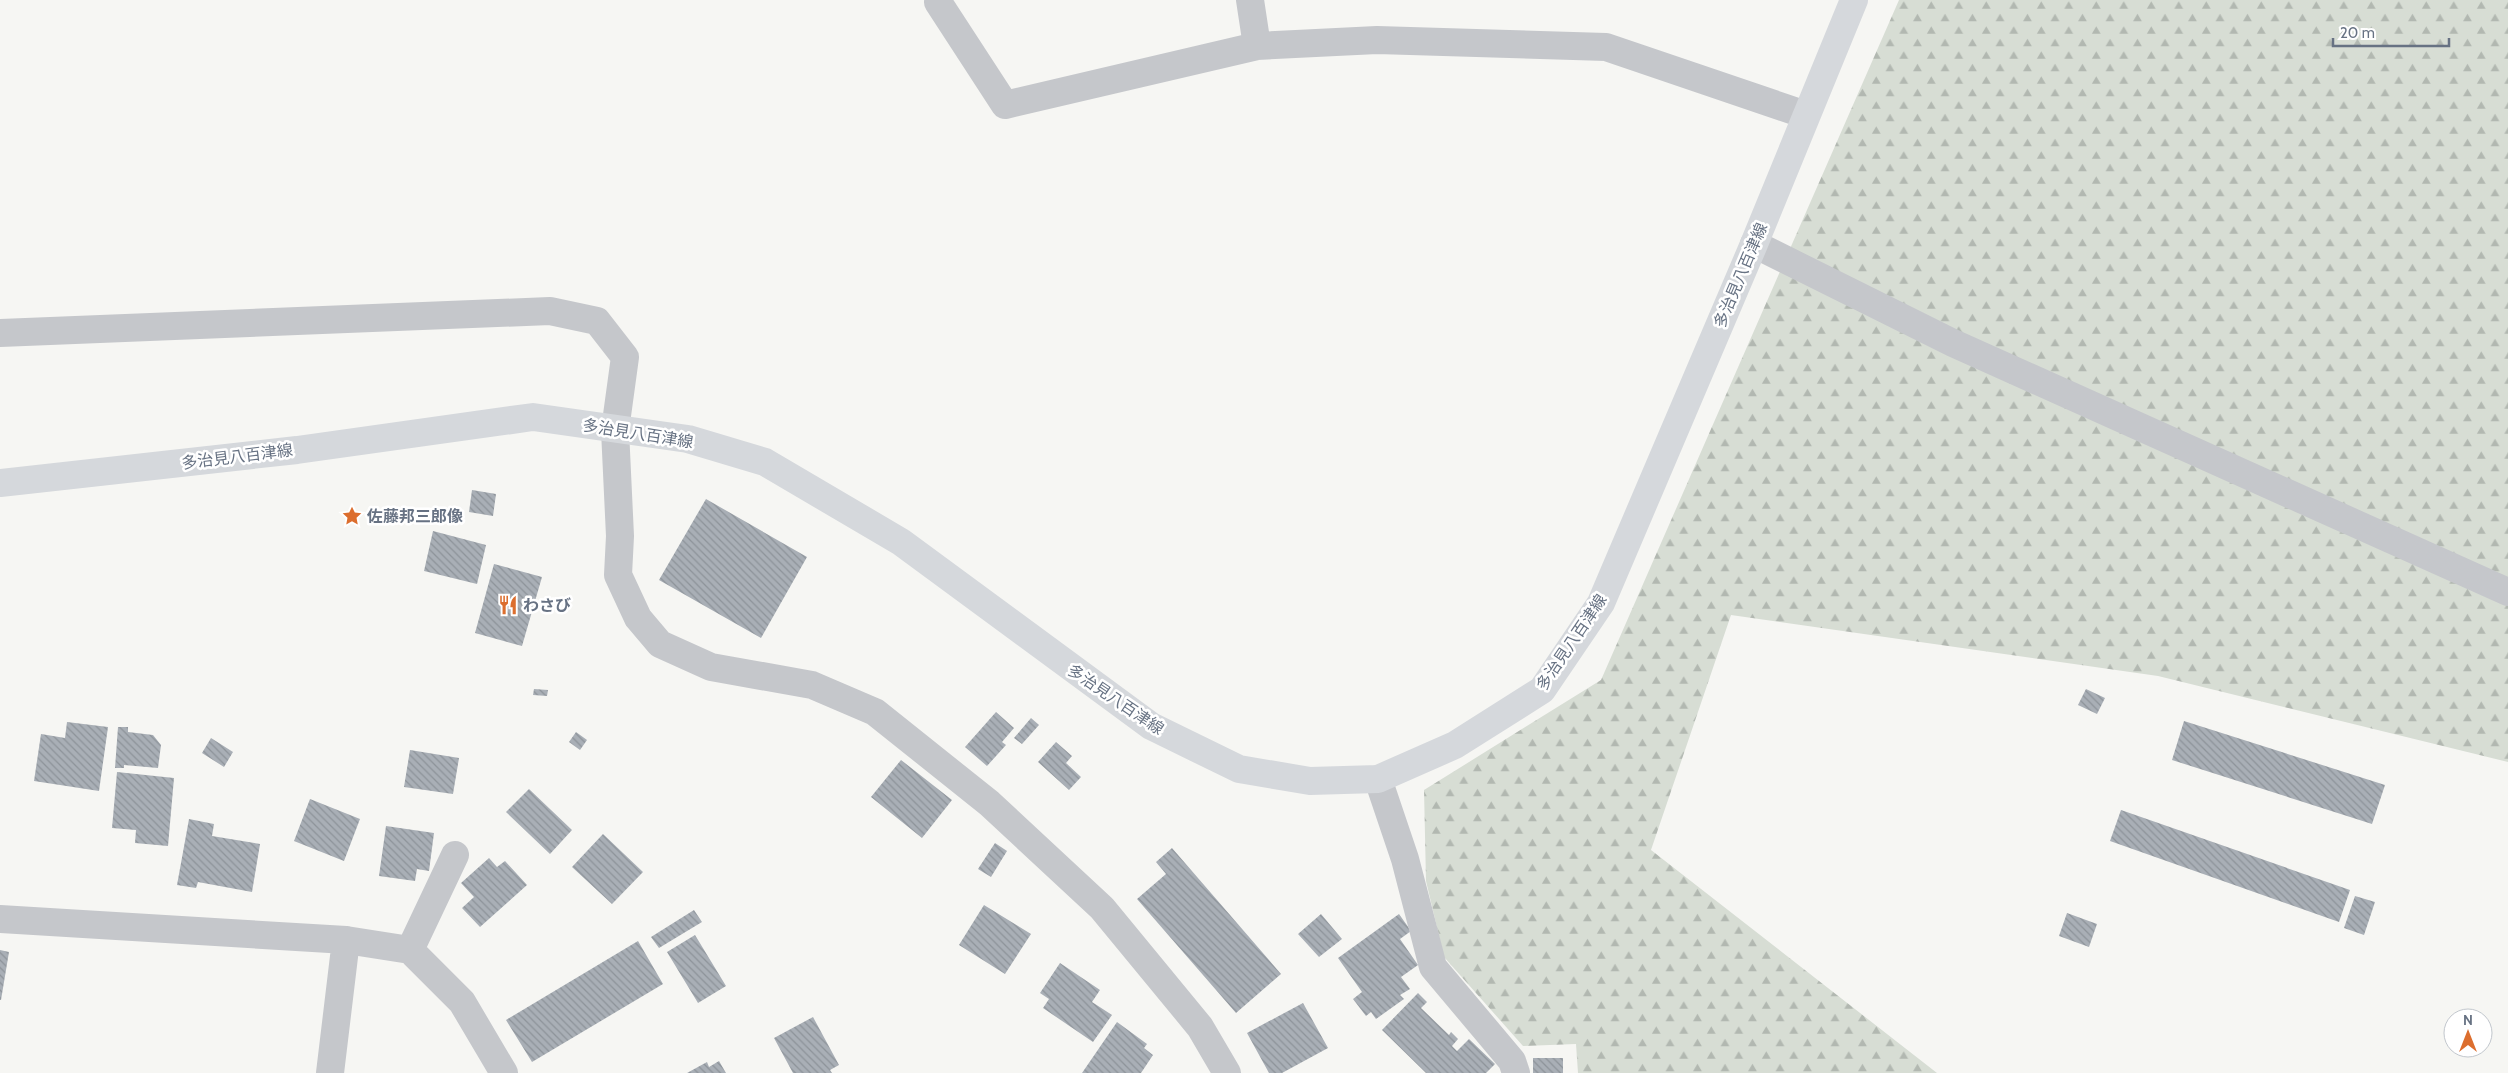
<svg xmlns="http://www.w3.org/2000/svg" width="2508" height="1073" viewBox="0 0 2508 1073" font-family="Cabin,'Noto Sans JP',sans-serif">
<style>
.forest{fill:url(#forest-firs)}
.building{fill:url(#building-back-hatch)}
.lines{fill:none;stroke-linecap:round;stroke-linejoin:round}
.minor{stroke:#c5c7cb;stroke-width:28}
.major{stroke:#d5d8dc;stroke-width:28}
.labels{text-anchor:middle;stroke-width:5;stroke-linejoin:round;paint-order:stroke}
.street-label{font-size:16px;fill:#677283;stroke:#fff}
.poi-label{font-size:16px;font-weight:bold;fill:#677283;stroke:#fff;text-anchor:start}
</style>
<defs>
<pattern id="forest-firs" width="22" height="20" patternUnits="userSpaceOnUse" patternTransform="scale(1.25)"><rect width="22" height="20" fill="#d7ddd4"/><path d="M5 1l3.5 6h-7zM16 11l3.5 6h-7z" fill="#b2b8b1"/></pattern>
<pattern id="building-back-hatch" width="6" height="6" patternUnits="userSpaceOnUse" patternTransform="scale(1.25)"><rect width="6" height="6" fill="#a9afb6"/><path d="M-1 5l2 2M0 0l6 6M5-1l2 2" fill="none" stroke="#8d9399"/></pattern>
</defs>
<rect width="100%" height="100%" fill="#f6f6f3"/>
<!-- forest -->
<path class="forest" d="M 1899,0 L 2508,0 L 2508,762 L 2158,676 L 1731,615 L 1651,850 L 1937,1073 L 1578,1073 L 1576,1044 L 1523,1046 L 1444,957 L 1426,881 L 1424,790 L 1601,680 Z"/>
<!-- building -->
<path class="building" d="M 472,490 L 496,494 L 493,516 L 469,512 Z
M 706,499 L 807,557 L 761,638 L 659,580 Z
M 433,531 L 486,545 L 477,584 L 424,571 Z
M 494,564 L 542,577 L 522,646 L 475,633 Z
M 534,689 L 548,690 L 547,696 L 533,695 Z
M 2086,689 L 2105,698 L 2097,714 L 2078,705 Z
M 996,712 L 1014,728 L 1002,742 L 1006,745 L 987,766 L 965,747 Z
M 1031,718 L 1039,725 L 1022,744 L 1014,738 Z
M 2184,721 L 2385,785 L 2372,824 L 2172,760 Z
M 67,722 L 108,727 L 99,791 L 34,781 L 41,734 L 65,738 Z
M 118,727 L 128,727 L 128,732 L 153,735 L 161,745 L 158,768 L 124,765 L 124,768 L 115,768 Z
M 576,732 L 587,740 L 580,750 L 569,742 Z
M 211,738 L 233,752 L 224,767 L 202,753 Z
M 1056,742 L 1072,756 L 1066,763 L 1081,777 L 1069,790 L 1038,762 Z
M 410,750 L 459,758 L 453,794 L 404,787 Z
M 901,760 L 952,800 L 922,838 L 871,797 Z
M 117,772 L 174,778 L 168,846 L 135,843 L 136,830 L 112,828 Z
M 529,789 L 572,830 L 550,854 L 506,812 Z
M 310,799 L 360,819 L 344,861 L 294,841 Z
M 2121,810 L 2350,890 L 2339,922 L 2110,841 Z
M 189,819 L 214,824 L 212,836 L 260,844 L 252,892 L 198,882 L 196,888 L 177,885 Z
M 386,826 L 434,833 L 429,871 L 417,869 L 415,881 L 379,876 Z
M 603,834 L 643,872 L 612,904 L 572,867 Z
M 995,843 L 1007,851 L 991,877 L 978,869 Z
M 1172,848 L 1281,974 L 1236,1013 L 1137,899 L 1166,874 L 1156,862 Z
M 489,858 L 497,867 L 505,861 L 527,885 L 480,927 L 462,908 L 474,897 L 461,883 Z
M 2355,896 L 2375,902 L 2364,935 L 2344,928 Z
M 984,905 L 1031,934 L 1005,974 L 959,945 Z
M 694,910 L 702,922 L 659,948 L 651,937 Z
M 2067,913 L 2097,924 L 2089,947 L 2059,936 Z
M 1321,914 L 1342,939 L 1319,957 L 1298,934 Z
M 1399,914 L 1411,931 L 1400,939 L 1418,965 L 1401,977 L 1410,989 L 1400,995 L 1404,999 L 1376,1019 L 1371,1012 L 1366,1016 L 1353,999 L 1362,992 L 1338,958 Z
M 695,935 L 726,986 L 698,1003 L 667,952 Z
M 638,941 L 663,984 L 532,1062 L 506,1020 Z
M 0,950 L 9,952 L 1,1000 L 0,1000 Z
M 1060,963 L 1100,990 L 1092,1002 L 1112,1015 L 1093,1042 L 1043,1008 L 1049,999 L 1040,993 Z
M 1418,993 L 1427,1002 L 1421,1008 L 1449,1035 L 1451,1032 L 1458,1039 L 1452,1046 L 1457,1051 L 1469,1039 L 1495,1064 L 1486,1073 L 1426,1073 L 1382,1030 Z
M 1303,1003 L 1328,1048 L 1282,1073 L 1269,1073 L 1247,1033 Z
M 813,1017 L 839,1065 L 830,1070 L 832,1073 L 793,1073 L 774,1038 Z
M 1117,1022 L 1147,1044 L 1144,1048 L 1153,1055 L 1141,1073 L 1082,1073 Z
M 1533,1058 L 1563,1058 L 1563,1073 L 1533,1073 Z
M 719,1061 L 726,1073 L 687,1073 L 707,1062 L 709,1067 Z"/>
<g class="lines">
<!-- minor -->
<path class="minor" d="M 1250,0 L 1257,46
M 938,2 L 1005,105 L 1257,46 L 1377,40 L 1606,47 L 1806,115
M 1754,244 L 1953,343 L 2508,592
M 0,333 L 550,311 L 597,321 L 625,357 L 615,430 L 620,536 L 618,575 L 638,618 L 660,644 L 711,667 L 812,685 L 875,712 L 989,803 L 1102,908 L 1200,1027 L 1227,1073
M 1378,779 L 1405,859 L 1433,967 L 1512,1061 L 1516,1073
M 0,919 L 346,940 L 410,950 L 462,1002 L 504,1073
M 410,950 L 455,855
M 330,1073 L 346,940"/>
<!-- major -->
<path class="major" d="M 0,483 L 297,450 L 533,417 L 688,439 L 765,462 L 901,542 L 1151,726 L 1239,769 L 1310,781 L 1378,779 L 1455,745 L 1542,690 L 1601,603 L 1754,244 L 1854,0"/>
</g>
<!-- icons -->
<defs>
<symbol id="sight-bare" viewBox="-9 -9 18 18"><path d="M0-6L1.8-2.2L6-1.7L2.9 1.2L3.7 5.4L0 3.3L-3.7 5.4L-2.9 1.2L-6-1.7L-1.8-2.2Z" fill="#dc6e2e" stroke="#fff" stroke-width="2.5" paint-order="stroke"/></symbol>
<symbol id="restaurant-bare" viewBox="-9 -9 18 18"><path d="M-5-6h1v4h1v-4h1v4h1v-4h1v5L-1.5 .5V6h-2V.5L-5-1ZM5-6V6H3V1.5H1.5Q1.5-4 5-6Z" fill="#dc6e2e" stroke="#fff" stroke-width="2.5" paint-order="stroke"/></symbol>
</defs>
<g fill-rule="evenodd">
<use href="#sight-bare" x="338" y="502" width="28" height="28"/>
<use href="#restaurant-bare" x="494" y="591" width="28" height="28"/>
</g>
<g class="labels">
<!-- street labels -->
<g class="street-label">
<text transform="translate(1740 275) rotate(-67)" y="6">多治見八百津線</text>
<text transform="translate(638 433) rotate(9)" y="6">多治見八百津線</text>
<text transform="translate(237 456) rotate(-7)" y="6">多治見八百津線</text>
<text transform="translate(1571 642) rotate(-56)" y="6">多治見八百津線</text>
<text transform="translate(1116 699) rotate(34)" y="6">多治見八百津線</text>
</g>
<!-- poi labels -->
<g class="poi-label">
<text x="367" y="522">佐藤邦三郎像</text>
<text x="523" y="611">わさび</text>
</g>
</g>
<!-- north arrow -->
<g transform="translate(2468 1033)"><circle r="24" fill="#ffffff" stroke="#c2c7cd"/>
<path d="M0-4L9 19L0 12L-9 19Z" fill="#dc6e2e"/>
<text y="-8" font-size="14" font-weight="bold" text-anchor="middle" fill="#677283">N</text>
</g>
<!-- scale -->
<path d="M2333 38v8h116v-8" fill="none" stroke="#677283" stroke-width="2.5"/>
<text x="2340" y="38" font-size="15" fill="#677283" stroke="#ffffff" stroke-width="4" paint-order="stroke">20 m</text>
</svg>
